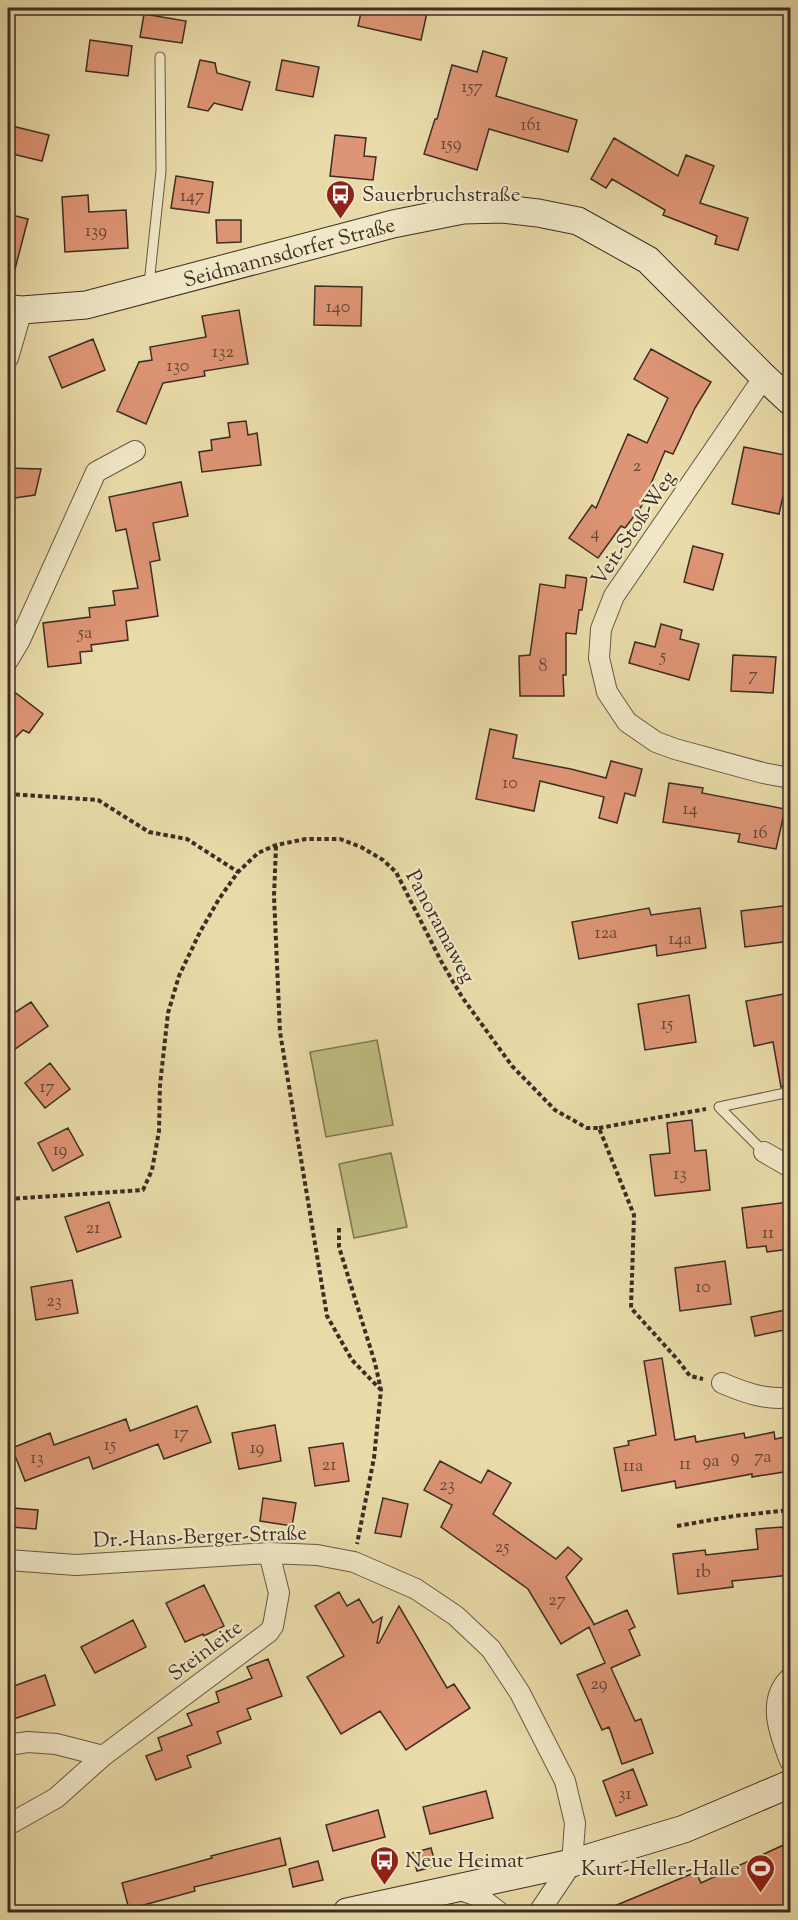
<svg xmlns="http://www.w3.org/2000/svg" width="798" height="1920" viewBox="0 0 798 1920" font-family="'Sorts Mill Goudy',serif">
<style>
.green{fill:#bfbe82;stroke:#7e7654;stroke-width:1.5}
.building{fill:#de9575;stroke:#3d2d25;stroke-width:1.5}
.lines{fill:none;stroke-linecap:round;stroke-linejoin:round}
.lane-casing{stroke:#685846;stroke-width:11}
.street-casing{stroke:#685846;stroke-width:22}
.secondary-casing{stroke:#3d2d25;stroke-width:29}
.path{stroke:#3d2d25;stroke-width:4;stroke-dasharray:4.5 3;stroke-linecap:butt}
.lane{stroke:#f1e8c7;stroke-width:9}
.street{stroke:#f1e8c7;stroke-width:20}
.secondary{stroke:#f1e8c7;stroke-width:27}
.labels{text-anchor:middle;stroke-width:4.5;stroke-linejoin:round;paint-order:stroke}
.number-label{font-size:18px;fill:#654739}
.poi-label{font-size:21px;fill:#3d2d25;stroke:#f1e8c7;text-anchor:start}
.street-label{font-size:21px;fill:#3d2d25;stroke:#f1e8c7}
</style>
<rect width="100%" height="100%" fill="#e9dba9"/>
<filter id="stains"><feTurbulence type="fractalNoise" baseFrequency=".00333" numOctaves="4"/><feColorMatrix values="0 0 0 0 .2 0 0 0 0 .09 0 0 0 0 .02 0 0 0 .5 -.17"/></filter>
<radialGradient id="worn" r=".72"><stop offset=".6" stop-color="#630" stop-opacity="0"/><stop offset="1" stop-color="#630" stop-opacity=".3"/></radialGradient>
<!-- green -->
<path class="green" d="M 377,1040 L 393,1125 L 326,1137 L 310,1052 Z
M 391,1153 L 407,1227 L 354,1238 L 339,1164 Z"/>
<!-- building -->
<path class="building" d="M 362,8 L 428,8 L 421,40 L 358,26 Z
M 144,14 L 186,21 L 182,43 L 140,37 Z
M 90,40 L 132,46 L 128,76 L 86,71 Z
M 483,51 L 507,58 L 496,96 L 577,120 L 568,152 L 489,129 L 477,170 L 424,154 L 435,119 L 437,119 L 452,65 L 477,72 Z
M 200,60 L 215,63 L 217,73 L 250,82 L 242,110 L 214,103 L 208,111 L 188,107 Z
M 282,60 L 319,67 L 313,97 L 276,90 Z
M 8,125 L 49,135 L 42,161 L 8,153 Z
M 335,135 L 366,138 L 364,156 L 376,157 L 373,180 L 330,176 Z
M 614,138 L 678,176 L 686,155 L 714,166 L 700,203 L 748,218 L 738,250 L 715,244 L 717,236 L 663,215 L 665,210 L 612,179 L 606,188 L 591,179 Z
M 176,176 L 213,182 L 209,213 L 171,208 Z
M 88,195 L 89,212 L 126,210 L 128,248 L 65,252 L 62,197 Z
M 8,214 L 28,219 L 14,273 L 8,272 Z
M 216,220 L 241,220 L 241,242 L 217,243 Z
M 315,286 L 362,287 L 361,326 L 314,325 Z
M 239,310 L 248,364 L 204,371 L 205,376 L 163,383 L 146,424 L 117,411 L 139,362 L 152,360 L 150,347 L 206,337 L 202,316 Z
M 93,339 L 105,370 L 62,388 L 49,357 Z
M 651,349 L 711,382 L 695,408 L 673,454 L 665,451 L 641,507 L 625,528 L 621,526 L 598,558 L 569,538 L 592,505 L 596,508 L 628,434 L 647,443 L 668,398 L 634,379 Z
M 246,421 L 248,435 L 257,433 L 261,465 L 202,472 L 199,452 L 212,450 L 211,440 L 230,437 L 228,423 Z
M 744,447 L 790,456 L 790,484 L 786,483 L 779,514 L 732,504 Z
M 8,468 L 41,469 L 35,495 L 8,499 Z
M 181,482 L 188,516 L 153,523 L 160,560 L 150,562 L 158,616 L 126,621 L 128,640 L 91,645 L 92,651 L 80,652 L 81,663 L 48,667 L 43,623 L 90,617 L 89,608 L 115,605 L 113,591 L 138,588 L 126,529 L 116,531 L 109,497 Z
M 693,546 L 723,554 L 713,590 L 684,582 Z
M 566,575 L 587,578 L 582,610 L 579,610 L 576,634 L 566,633 L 566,675 L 563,675 L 564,696 L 520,696 L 519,656 L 530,655 L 540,584 L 565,588 Z
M 661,624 L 682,630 L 680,639 L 699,644 L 689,680 L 629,663 L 635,642 L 655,647 Z
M 733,655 L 776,657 L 773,693 L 731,691 Z
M 8,687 L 43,714 L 29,733 L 23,730 L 8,745 Z
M 490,729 L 517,735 L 513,758 L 571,769 L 606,778 L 611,761 L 642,769 L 635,796 L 625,793 L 617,823 L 599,818 L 604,797 L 540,781 L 534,811 L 476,799 Z
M 669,783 L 703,788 L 702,793 L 785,809 L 776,849 L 738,842 L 740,834 L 663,822 Z
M 790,905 L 790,941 L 745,947 L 741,911 Z
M 649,908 L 651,915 L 700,908 L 706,948 L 657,956 L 656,945 L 579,959 L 572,922 Z
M 790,993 L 790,1085 L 781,1087 L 773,1042 L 754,1046 L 746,1001 Z
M 689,995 L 696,1042 L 645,1050 L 638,1004 Z
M 31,1002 L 48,1026 L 8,1054 L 8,1017 Z
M 50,1063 L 70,1089 L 45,1108 L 25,1083 Z
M 692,1120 L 695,1151 L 706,1150 L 710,1190 L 655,1196 L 650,1155 L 670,1153 L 667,1123 Z
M 68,1128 L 83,1155 L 53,1171 L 38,1143 Z
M 109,1202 L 121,1237 L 77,1252 L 65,1217 Z
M 788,1202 L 789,1204 L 790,1204 L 790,1249 L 767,1252 L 766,1246 L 747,1248 L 742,1208 Z
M 725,1261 L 731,1304 L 680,1311 L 675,1268 Z
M 72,1280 L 78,1313 L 36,1320 L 31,1287 Z
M 790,1309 L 790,1329 L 755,1336 L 751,1317 Z
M 662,1358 L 675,1440 L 695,1436 L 696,1442 L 744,1433 L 745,1438 L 774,1432 L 775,1439 L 790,1436 L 790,1471 L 752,1477 L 752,1474 L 676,1488 L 675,1481 L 622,1491 L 614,1448 L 629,1445 L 628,1441 L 656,1435 L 644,1361 Z
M 197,1406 L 211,1442 L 164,1459 L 158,1444 L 93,1469 L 89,1457 L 25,1481 L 12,1448 L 50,1433 L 54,1445 L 126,1419 L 130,1431 Z
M 275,1425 L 281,1461 L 239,1469 L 232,1433 Z
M 343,1443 L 349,1481 L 315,1486 L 309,1448 Z
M 440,1461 L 481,1483 L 488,1470 L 511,1483 L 493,1514 L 556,1559 L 568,1547 L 582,1559 L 566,1577 L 594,1624 L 593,1625 L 627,1610 L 635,1627 L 629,1630 L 640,1655 L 611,1668 L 635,1721 L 641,1719 L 653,1753 L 622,1764 L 609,1727 L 602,1730 L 577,1675 L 605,1663 L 589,1627 L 561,1644 L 528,1589 L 441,1527 L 452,1505 L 424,1490 Z
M 263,1498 L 296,1503 L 292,1526 L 260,1521 Z
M 383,1498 L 408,1504 L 401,1537 L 375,1533 Z
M 13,1508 L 38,1510 L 36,1529 L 11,1527 Z
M 783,1527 L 784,1532 L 790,1531 L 790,1575 L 732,1581 L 733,1587 L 678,1594 L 673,1554 L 705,1550 L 706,1555 L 758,1549 L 756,1529 Z
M 204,1585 L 224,1626 L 204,1636 L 203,1634 L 185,1642 L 166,1603 Z
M 339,1592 L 347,1606 L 359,1599 L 373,1623 L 382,1617 L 377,1643 L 379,1643 L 399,1606 L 447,1688 L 454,1684 L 470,1708 L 406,1750 L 380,1711 L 341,1734 L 307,1677 L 344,1656 L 315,1606 Z
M 133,1620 L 146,1647 L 95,1673 L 81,1647 Z
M 268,1659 L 282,1696 L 247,1709 L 251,1719 L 217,1732 L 221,1743 L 187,1756 L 191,1767 L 156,1780 L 146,1756 L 162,1750 L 158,1738 L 192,1725 L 187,1714 L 219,1702 L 216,1692 L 252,1678 L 247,1667 Z
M 45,1675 L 55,1705 L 8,1721 L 8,1688 Z
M 633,1769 L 647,1805 L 616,1816 L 603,1781 Z
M 486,1791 L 493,1818 L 430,1834 L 423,1807 Z
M 378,1810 L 385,1837 L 333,1851 L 326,1825 Z
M 280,1838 L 286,1865 L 194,1887 L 195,1891 L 129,1909 L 122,1883 L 212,1858 L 211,1856 Z
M 790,1842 L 790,1912 L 600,1912 L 696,1872 L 701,1883 Z
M 431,1848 L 436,1866 L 417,1871 L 412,1853 Z
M 318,1861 L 323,1880 L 293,1887 L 289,1869 Z"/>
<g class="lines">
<defs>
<path id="lane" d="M 149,284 L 161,171 L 160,57
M 764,1152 L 719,1107 L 790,1092"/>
<path id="street" d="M 8,358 L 22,310
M 764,377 L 614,596 L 601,629 L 599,658 L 607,692 L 627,722 L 656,742 L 675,749 L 763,773 L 790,778
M 8,660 L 20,640 L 96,472 L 135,451
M 764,1152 L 790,1167
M 722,1383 C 743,1392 767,1401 790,1397
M 8,1560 L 76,1565 L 269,1553 L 317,1555 L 354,1562 L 416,1589 L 456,1616 L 491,1649 L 520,1693 L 565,1781 L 575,1823 L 572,1863 L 539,1912
M 790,1678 C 766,1701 780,1734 790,1761
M 8,1745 L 28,1742 L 56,1744 L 103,1756
M 8,1825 L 56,1798 L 103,1756 L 269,1632 L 273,1626 L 279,1593 L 269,1553
M 457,1889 L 478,1896 L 499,1912"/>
<path id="secondary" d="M 8,308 L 22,310 L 86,305 L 393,224 L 463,210 L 503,209 L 538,213 L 578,221 L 648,260 L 764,377 L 790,401
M 347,1912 L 572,1863 L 684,1829 L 790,1784"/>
</defs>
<!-- lane casing -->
<use href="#lane" class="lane-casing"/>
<!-- street casing -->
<use href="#street" class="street-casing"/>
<!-- secondary casing -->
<use href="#secondary" class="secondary-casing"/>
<!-- path -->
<path class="path" d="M 8,794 L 98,800 L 149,832 L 187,839 L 238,872
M 276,846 L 274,896 L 280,1032 L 327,1316 L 352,1360 L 381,1390
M 599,1128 L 706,1109
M 8,1199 L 143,1190 L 152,1170 L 159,1131 L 160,1085 L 168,1013 L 179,976 L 200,932 L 219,899 L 238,872 L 258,853 L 276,845 L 306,839 L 340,839 L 361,847 L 383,860 L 396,872 L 441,961 L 462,997 L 512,1066 L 555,1110 L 587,1128 L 599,1128 L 634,1215 L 631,1308 L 677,1359 L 690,1376 L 703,1379
M 339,1228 L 339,1247 L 375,1363 L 381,1390 L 374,1458 L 357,1544
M 677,1526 L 734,1516 L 790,1510"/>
<!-- lane -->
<use href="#lane" class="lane"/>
<!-- street -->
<use href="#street" class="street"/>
<!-- secondary -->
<use href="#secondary" class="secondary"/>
</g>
<!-- icons -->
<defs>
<symbol id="bus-pin" viewBox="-11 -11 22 30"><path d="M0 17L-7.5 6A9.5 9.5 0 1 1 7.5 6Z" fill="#8f2418" stroke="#f1e8c7"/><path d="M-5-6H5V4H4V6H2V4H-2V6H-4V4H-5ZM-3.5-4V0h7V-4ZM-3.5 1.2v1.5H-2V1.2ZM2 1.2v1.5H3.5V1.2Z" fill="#fff"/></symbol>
<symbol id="stadium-pin" viewBox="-11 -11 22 30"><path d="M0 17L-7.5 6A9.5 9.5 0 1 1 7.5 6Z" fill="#8f2418" stroke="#f1e8c7"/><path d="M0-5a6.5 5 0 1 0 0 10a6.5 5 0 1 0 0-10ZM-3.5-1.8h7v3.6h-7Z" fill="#fff"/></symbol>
</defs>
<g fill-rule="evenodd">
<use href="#bus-pin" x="324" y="178" width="33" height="45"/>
<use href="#bus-pin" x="368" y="1844" width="33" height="45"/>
<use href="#stadium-pin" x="744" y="1852" width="33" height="45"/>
</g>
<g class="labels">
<!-- number labels -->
<g class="number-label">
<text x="472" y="92">157</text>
<text x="531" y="130">161</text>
<text x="451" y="149">159</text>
<text x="192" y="201">147</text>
<text x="96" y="236">139</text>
<text x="338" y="312">140</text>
<text x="223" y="357">132</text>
<text x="178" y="371">130</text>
<text x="637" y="471">2</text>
<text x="595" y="538">4</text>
<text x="85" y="638">5a</text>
<text x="663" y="661">5</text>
<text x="543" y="671">8</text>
<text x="753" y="680">7</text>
<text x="510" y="788">10</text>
<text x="690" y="814">14</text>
<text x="760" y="838">16</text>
<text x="606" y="938">12a</text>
<text x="680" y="944">14a</text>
<text x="667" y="1029">15</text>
<text x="47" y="1092">17</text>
<text x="60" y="1155">19</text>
<text x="680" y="1179">13</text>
<text x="93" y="1233">21</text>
<text x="768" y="1238">11</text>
<text x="703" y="1292">10</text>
<text x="54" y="1306">23</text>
<text x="181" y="1438">17</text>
<text x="110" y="1450">15</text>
<text x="257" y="1453">19</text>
<text x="735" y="1462">9</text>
<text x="763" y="1462">7a</text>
<text x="37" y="1463">13</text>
<text x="711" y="1466">9a</text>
<text x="685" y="1469">11</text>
<text x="329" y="1470">21</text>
<text x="633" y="1471">11a</text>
<text x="447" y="1490">23</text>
<text x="502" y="1552">25</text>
<text x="703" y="1577">1b</text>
<text x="557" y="1605">27</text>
<text x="599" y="1689">29</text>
<text x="625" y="1799">31</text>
</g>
<!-- poi labels -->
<g class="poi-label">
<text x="362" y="201">Sauerbruchstraße</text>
<text x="405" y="1867">Neue Heimat</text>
<text x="740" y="1875" text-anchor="end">Kurt-Heller-Halle</text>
</g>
<!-- street labels -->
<g class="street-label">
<text transform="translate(289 252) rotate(-15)" y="7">Seidmannsdorfer Straße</text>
<text transform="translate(633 528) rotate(-56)" y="7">Veit-Stoß-Weg</text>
<text transform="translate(441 926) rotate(62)" y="7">Panoramaweg</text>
<text transform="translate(200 1536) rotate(-2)" y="7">Dr.-Hans-Berger-Straße</text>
<text transform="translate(205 1650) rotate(-37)" y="7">Steinleite</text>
</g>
</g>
<!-- margin -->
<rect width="798" height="1920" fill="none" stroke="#e9dba9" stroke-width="30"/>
<rect x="9" y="9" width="780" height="1902" fill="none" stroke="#3d2d25" stroke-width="3"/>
<rect x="15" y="15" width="768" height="1890" fill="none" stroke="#3d2d25" stroke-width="1.5"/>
<rect width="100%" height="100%" filter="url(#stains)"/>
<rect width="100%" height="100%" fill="url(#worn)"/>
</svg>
